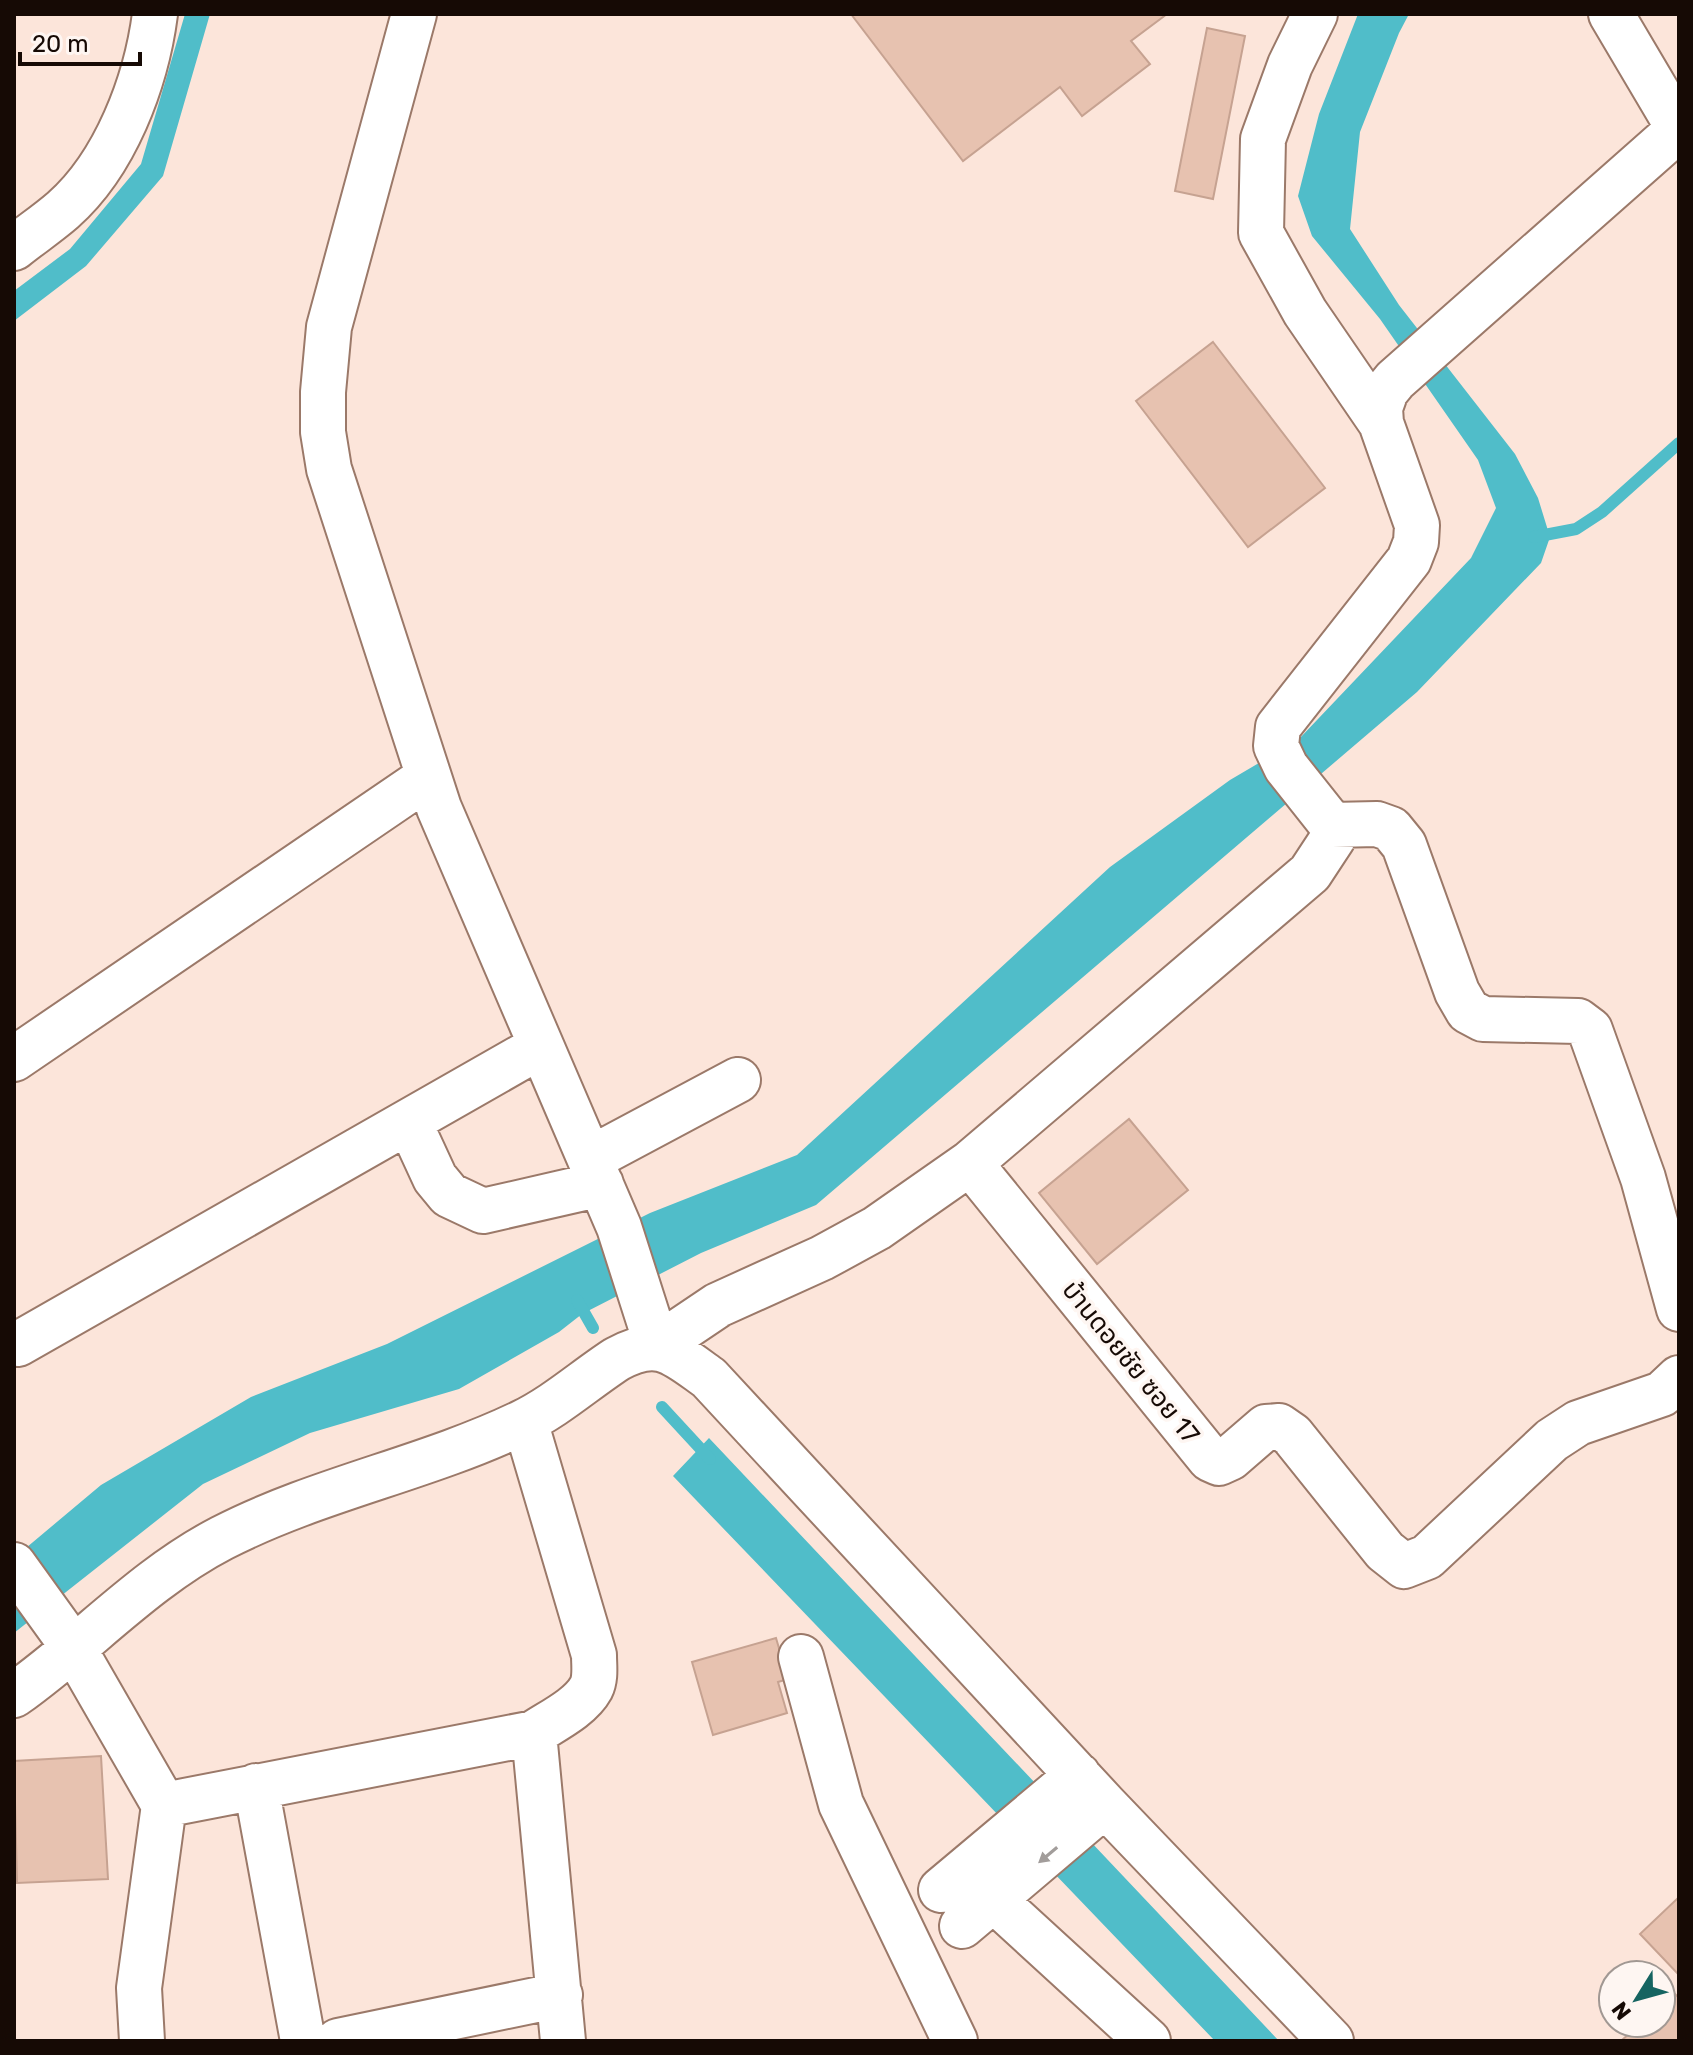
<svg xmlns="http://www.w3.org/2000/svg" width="1693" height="2055" viewBox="0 0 1693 2055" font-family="Rubik,'Noto Sans Thai',sans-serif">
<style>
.water{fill:#50bdc9}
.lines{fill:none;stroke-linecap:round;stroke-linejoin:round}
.stream{stroke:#50bdc9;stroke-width:12}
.building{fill:#e7c2b0;stroke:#c6a291;stroke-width:2}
.minor-casing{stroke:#9b7969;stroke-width:48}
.minor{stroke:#fff;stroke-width:44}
.oneway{fill:#a29d9b}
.labels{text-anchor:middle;stroke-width:7;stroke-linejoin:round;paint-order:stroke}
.street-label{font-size:26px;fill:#160a05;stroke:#fef6f2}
</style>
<rect width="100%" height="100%" fill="#fce5da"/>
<!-- water -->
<path class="water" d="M 185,14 L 210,14 L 163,176 L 86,266 L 14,321 L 14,291 L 70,249 L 141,164 Z
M 1358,14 L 1409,14 L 1399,33 L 1360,132 L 1350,229 L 1399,305 L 1515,454 L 1538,498 L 1550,537 L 1541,563 L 1417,692 L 816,1205 L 701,1253 L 582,1314 L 559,1332 L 459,1389 L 310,1433 L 203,1484 L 14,1633 L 14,1558 L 101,1485 L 251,1397 L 387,1344 L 650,1213 L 797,1155 L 1110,867 L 1230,780 L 1298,740 L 1471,558 L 1496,508 L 1478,460 L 1380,319 L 1312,236 L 1298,196 L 1319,114 Z
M 709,1438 L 1279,2041 L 1215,2041 L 673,1476 Z"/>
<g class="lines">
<!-- stream -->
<path class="stream" d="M 1534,537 L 1576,529 L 1602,512 L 1679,443
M 577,1300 L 593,1328
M 662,1407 L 710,1459"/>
</g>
<!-- building -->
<path class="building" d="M 851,14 L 1167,14 L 1131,41 L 1150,64 L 1082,116 L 1060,87 L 963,161 Z
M 1207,28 L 1245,36 L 1213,199 L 1175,191 Z
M 1213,342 L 1325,488 L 1248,547 L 1136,401 Z
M 1129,1119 L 1188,1190 L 1097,1264 L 1039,1193 Z
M 776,1638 L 788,1679 L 778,1682 L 787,1713 L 713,1735 L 692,1662 Z
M 101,1756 L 108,1879 L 17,1883 L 14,1761 Z
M 1679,1897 L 1679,1975 L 1640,1934 Z
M 1674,1993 L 1679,1998 L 1679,2041 L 1621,2041 L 1641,2023 L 1661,2023 L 1661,2005 Z"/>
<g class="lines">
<defs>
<path id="minor" d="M 414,14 L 329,327 L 323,392 L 323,432 L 329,469 L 439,808 L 619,1227 L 657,1346 L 718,1305 L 822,1258 L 877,1228 L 970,1163 L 1310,873 L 1333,838 L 1332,825 L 1286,767 L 1276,746 L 1278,727 L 1409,560 L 1416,542 L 1417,525 L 1381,423 L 1380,408 L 1386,391 L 1395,380 L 1679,129
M 1315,14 L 1290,65 L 1263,139 L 1261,233 L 1305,312 L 1381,423
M 1611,14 L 1679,129
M 14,248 C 30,235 47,224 63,210 C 115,164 146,83 155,14
M 1332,825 L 1377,824 L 1391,829 L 1404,845 L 1457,992 L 1468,1011 L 1483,1019 L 1578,1021 L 1590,1030 L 1643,1178 L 1679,1309
M 14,1059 L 428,777
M 417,1139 L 435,1178 L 449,1195 L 483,1211 L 601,1184
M 590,1159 L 738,1080
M 970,1163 L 1210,1459 L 1219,1463 L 1230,1458 L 1266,1427 L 1279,1426 L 1292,1435 L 1385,1551 L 1404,1566 L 1427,1557 L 1552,1440 L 1578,1423 L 1662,1394 L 1679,1378
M 18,1344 L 541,1046
M 14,1565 L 73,1647 L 164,1805
M 801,1657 L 841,1804 L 955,2041
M 14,1695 C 85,1645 143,1579 222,1538 C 317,1489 425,1469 521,1423 C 555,1407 586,1379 617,1359 C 659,1336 674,1353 709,1378 L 1105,1805 L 1331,2041
M 534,1733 L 563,2041
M 256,1786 L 303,2041
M 164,1805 L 534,1733 C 552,1721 580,1708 591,1688 C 596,1678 594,1666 594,1655 L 525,1421
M 941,1890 L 1078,1775
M 994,1900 L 1148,2041
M 962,1926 L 1105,1805
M 142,2041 L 139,1988 L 164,1805
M 338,2041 L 560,1995"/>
</defs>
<!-- minor casing -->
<use href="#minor" class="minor-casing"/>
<!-- minor -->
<use href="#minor" class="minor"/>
</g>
<!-- one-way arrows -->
<defs><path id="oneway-solid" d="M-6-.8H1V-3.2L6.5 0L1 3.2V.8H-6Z" transform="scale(2)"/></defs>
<use class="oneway" href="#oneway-solid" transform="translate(1048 1855) rotate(140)"/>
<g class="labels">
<!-- street labels -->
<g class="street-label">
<text transform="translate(1131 1362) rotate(51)" y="9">บ้านดอยชัย ซอย 17</text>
</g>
</g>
<!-- border -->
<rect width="1693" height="2055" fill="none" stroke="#160a05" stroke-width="32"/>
<!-- north arrow -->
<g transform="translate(1637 1999) rotate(233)"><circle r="38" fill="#fef6f2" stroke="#a19893" stroke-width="2"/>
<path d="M0-6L14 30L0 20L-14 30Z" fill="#166461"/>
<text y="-12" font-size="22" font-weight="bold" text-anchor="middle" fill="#160a05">N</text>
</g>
<!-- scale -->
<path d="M20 52v12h120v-12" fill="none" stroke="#160a05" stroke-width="4"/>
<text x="32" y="52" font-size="24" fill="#160a05" stroke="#fef6f2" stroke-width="6" paint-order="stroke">20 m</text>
</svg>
